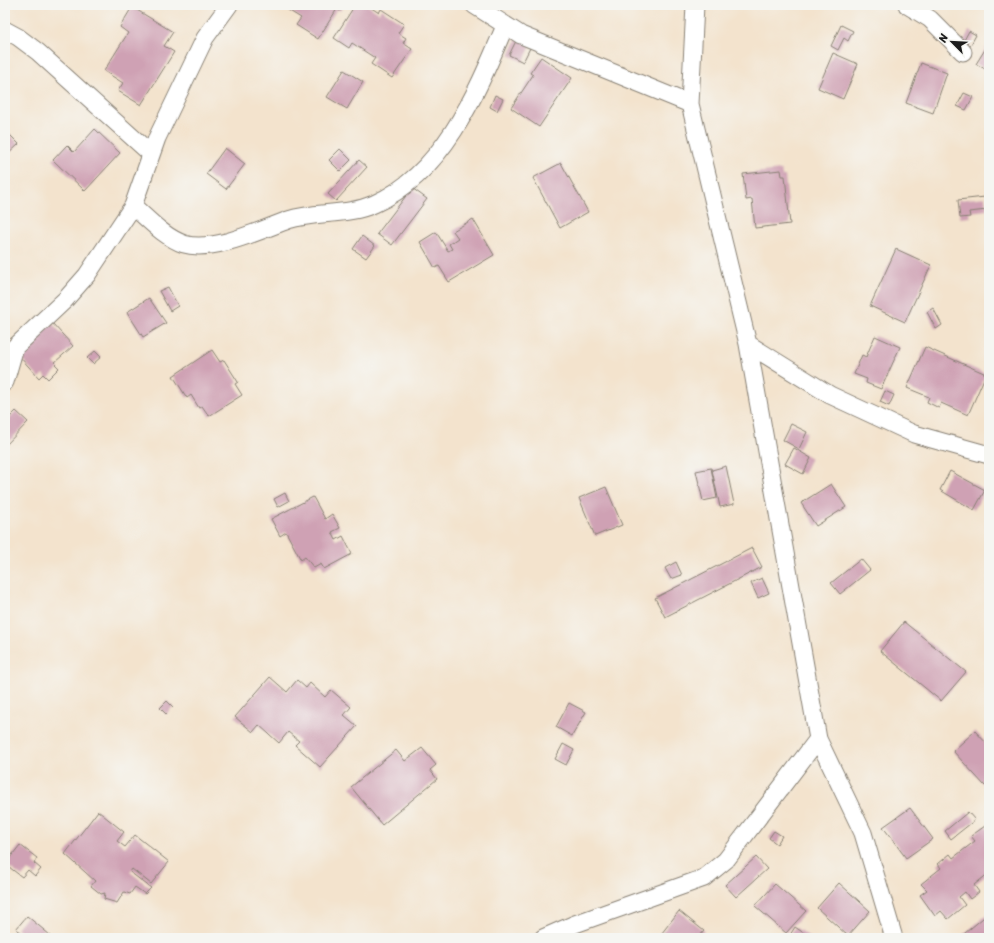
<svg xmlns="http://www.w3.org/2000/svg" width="994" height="943" viewBox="0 0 994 943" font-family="Sriracha,sans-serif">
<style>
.building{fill:#cfa1b4}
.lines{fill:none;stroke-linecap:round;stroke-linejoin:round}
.street-casing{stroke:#888074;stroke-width:19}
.street{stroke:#fff;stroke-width:17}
</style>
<rect width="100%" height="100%" fill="#f6f6f2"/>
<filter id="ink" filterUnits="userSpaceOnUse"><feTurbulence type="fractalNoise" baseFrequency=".025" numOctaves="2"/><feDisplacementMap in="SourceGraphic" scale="8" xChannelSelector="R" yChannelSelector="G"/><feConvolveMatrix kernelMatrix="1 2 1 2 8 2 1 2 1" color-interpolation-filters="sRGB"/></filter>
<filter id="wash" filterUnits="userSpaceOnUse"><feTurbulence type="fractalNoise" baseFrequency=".012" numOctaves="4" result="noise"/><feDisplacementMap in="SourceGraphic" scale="16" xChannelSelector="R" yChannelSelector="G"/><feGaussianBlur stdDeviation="0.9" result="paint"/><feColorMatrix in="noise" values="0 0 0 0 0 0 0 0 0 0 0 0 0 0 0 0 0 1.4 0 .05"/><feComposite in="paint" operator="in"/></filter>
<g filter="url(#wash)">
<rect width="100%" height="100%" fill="#f3e3cd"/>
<g id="blocks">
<!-- building -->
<path class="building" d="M 280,5 L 343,5 L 340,11 L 337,9 L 318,39 L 296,25 L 301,18 Z
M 355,5 L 367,5 L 379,13 L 381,9 L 404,24 L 398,33 L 406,38 L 403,43 L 412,49 L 392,78 L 371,64 L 375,58 L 352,43 L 349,48 L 334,38 Z
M 132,7 L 173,32 L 164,46 L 174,52 L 141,105 L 118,91 L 123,83 L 104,71 L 128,33 L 120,27 Z
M 841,25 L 853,31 L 848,41 L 844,38 L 838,50 L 831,46 Z
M 969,31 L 976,35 L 969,48 L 962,44 Z
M 518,37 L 532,44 L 523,62 L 509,55 Z
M 989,43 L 989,71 L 976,64 Z
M 833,53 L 858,64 L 843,99 L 818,88 Z
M 541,57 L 572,78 L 539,127 L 511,108 L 533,75 L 530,73 Z
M 921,63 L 947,73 L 933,113 L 906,103 Z
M 344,70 L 363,82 L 347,109 L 327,97 Z
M 964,93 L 973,97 L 966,110 L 957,106 Z
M 495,95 L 503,99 L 497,111 L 490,107 Z
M 95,129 L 120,153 L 85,191 L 53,160 L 67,145 L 74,152 Z
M 5,130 L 19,144 L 5,157 Z
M 225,148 L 245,164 L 226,189 L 206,174 Z
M 340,149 L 351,160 L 340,171 L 329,160 Z
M 359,160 L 367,167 L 336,201 L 328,194 Z
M 561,163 L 588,212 L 560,228 L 533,178 Z
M 781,170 L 782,176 L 785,176 L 790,224 L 755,228 L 752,199 L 746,200 L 743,174 Z
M 412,188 L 427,199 L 392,245 L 377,234 Z
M 985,197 L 987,210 L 969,212 L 970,217 L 960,218 L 958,200 Z
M 473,219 L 494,255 L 449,282 L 439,266 L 435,268 L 420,242 L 436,232 L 448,251 L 452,249 L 449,244 L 458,238 L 453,231 Z
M 362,236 L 375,246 L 366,258 L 353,249 Z
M 896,249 L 931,265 L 905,322 L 870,306 Z
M 168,287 L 178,306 L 170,311 L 159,291 Z
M 149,298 L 166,323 L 143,337 L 127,312 Z
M 933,308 L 942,325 L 936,329 L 927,312 Z
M 52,323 L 73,346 L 54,363 L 59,368 L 48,379 L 43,374 L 39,378 L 18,355 Z
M 875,336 L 900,347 L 881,389 L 866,383 L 867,379 L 854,374 L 862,355 L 866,357 Z
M 925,347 L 986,374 L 968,415 L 941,403 L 939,408 L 927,402 L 929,397 L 907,388 Z
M 212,350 L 220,362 L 224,360 L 238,382 L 235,384 L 242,395 L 209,416 L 202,406 L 199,408 L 191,395 L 187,398 L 173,376 Z
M 95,351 L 101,357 L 93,364 L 87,358 Z
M 885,391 L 894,395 L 889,406 L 880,402 Z
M 16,411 L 28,422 L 5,446 L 5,422 Z
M 791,424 L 807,432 L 799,449 L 783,440 Z
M 794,448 L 811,458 L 803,474 L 785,464 Z
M 726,466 L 734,504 L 720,507 L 712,470 Z
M 711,468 L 717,498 L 703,501 L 696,471 Z
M 950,471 L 985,490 L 974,510 L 940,490 Z
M 831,484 L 846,507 L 816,526 L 801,503 Z
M 606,487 L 622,525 L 595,536 L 579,498 Z
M 285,493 L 289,501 L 278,507 L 274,499 Z
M 313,497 L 325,519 L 332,514 L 340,528 L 332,532 L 336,540 L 343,536 L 352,554 L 324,569 L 321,564 L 314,568 L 305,557 L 301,560 L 286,532 L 280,536 L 271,519 Z
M 752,548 L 762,567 L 665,617 L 655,598 Z
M 861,559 L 870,570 L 840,594 L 831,583 Z
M 676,562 L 682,575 L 671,579 L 665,568 Z
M 762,578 L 769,593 L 758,598 L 751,583 Z
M 904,622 L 966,672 L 941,701 L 880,651 Z
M 270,677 L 287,692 L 297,680 L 306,688 L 310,683 L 325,697 L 331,690 L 351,707 L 344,715 L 357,726 L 320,767 L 295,745 L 299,741 L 288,732 L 279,743 L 259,725 L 253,732 L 235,717 Z
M 167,701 L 173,707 L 166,714 L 160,708 Z
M 569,703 L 586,712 L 572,736 L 556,727 Z
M 975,731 L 989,746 L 989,783 L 985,786 L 953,751 Z
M 563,744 L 574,750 L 566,765 L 555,759 Z
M 422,748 L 436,765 L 430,770 L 437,779 L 382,825 L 351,787 L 396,750 L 405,761 Z
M 910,808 L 933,839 L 906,858 L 883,827 Z
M 98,811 L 124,832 L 117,841 L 125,847 L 135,835 L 169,862 L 151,884 L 132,869 L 130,872 L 151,888 L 145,894 L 135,887 L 130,894 L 124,892 L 117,903 L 104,899 L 105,893 L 101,894 L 91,886 L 95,881 L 65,854 Z
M 968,812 L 975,820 L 951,839 L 945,831 Z
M 985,826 L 989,830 L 989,873 L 974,885 L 979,892 L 970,899 L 965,892 L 959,897 L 965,905 L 948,919 L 941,911 L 935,916 L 920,895 L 927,890 L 921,884 L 941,868 L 938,864 L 950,854 L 953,858 L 975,841 L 971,836 Z
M 774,831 L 782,836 L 777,844 L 769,838 Z
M 20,845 L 37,858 L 34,863 L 41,869 L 35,876 L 28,870 L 22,877 L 5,864 Z
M 756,857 L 767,869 L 736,897 L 725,885 Z
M 839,883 L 870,911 L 848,936 L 817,908 Z
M 775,884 L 806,911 L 786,933 L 755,906 Z
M 679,911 L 704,931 L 698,938 L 658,938 Z
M 989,913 L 989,938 L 959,938 Z
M 27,916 L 50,935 L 47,938 L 15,938 L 21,932 L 16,929 Z
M 795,927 L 811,938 L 788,938 Z"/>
</g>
</g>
<g filter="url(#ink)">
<use href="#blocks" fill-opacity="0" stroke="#888074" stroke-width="1"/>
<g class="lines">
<defs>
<path id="street" d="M 474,5 L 521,35 L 690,104
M 695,5 L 690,104 L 748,344 L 818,739 L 863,833 L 894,938
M 907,5 L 930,19 L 963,52
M 5,30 L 18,37 L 38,52 L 151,154
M 133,206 C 148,219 164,237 184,244 C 212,253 261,230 288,220 C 316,211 347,216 374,204 C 444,173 477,92 505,26
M 748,344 L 830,395 L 914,434 L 989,455
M 5,382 L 15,347 L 65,300 L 87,275 L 133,206 L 157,138 L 205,38 L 229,5
M 543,938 L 575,924 L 704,878 L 726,860 L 818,739"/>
</defs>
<!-- street casing -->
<use href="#street" class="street-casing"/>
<!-- street -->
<use href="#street" class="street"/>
</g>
</g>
<!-- margin -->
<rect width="994" height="943" fill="none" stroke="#f6f6f2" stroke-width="20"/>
<!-- north arrow -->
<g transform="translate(952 42) rotate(294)" stroke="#f6f6f2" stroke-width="3" paint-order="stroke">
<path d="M0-3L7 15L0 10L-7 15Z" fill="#1c1c1c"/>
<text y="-6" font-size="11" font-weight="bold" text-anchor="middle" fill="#1c1c1c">N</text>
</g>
</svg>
